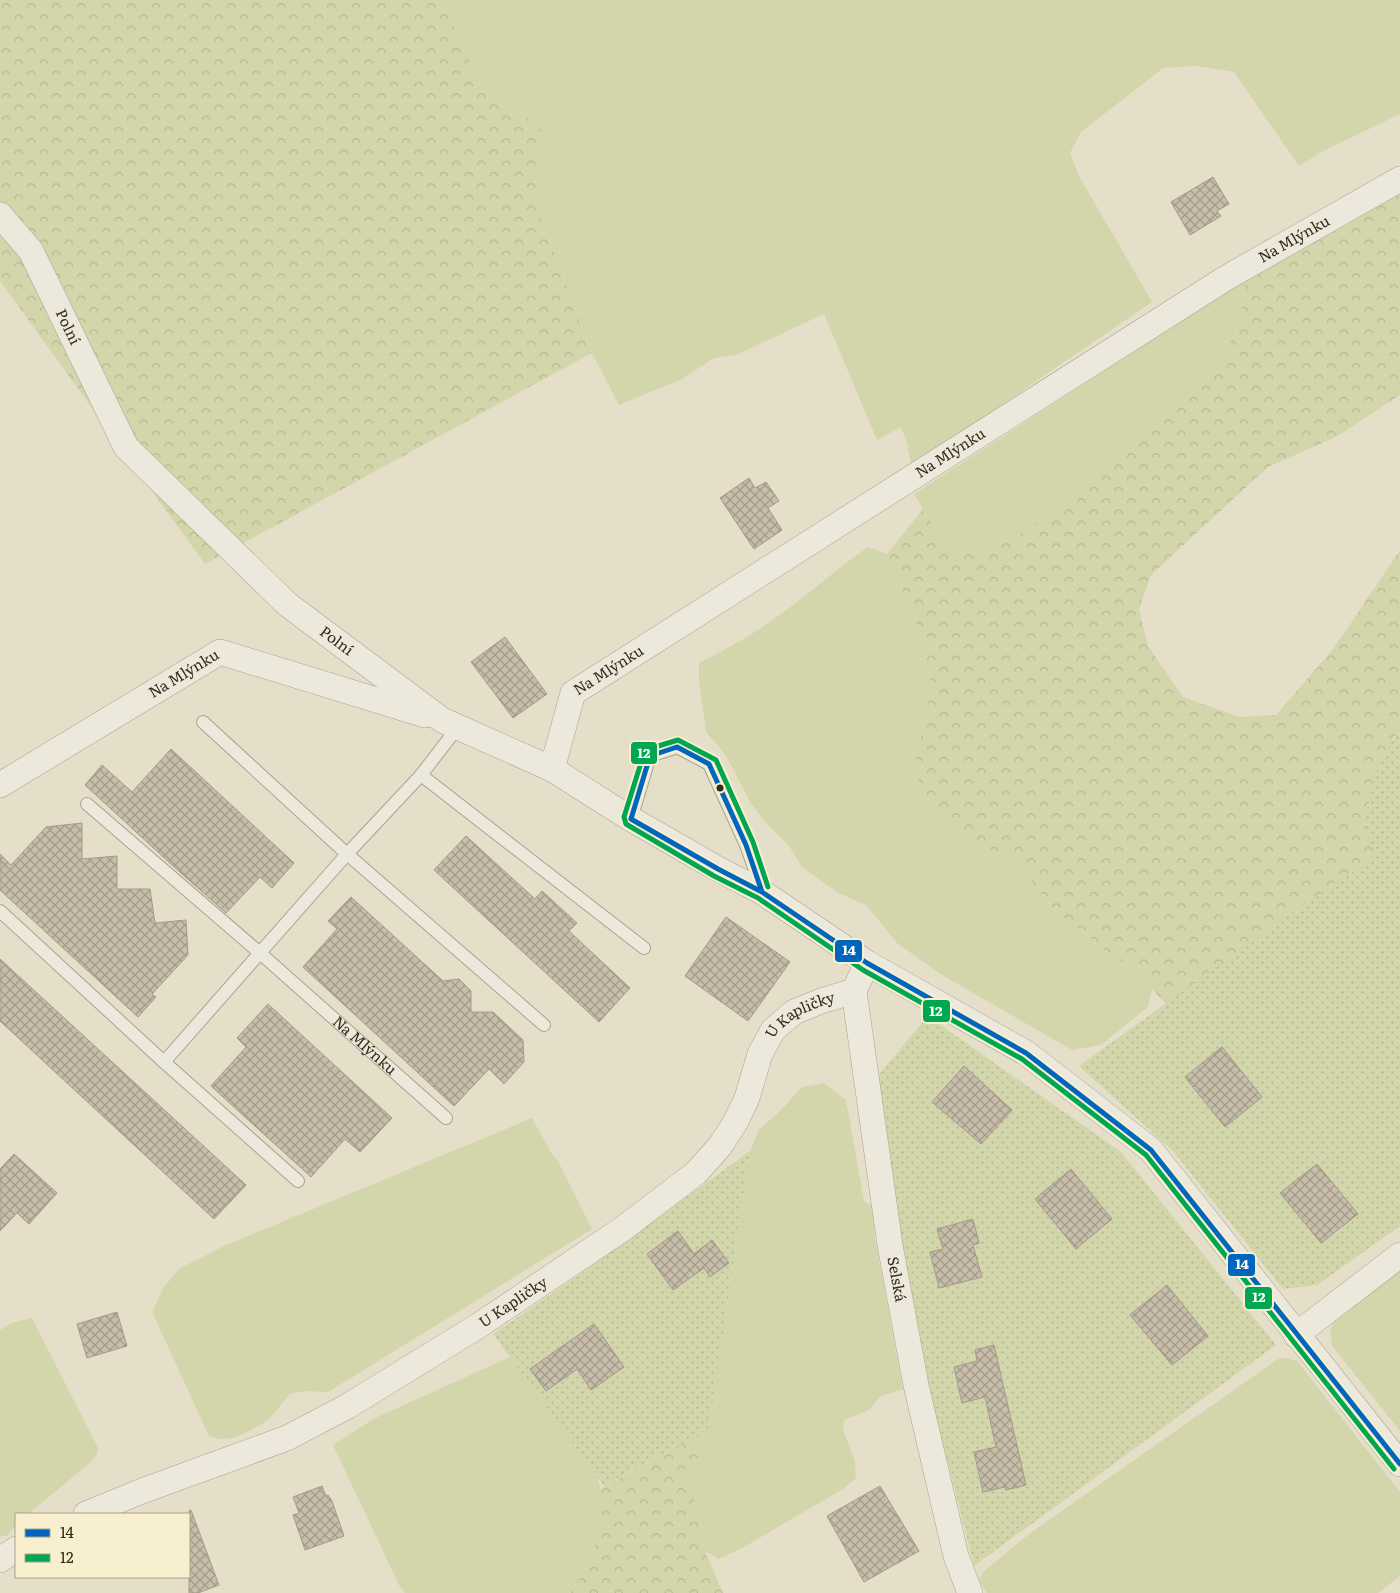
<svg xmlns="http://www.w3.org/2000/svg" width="1400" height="1593" viewBox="0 0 1400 1593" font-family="Literata,serif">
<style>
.green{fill:#d2d6aa}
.forest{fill:url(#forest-crowns)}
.garden{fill:url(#garden-dots)}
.building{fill:url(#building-cross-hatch);stroke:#a49a89}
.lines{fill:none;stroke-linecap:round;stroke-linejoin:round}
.lane-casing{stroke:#a9a293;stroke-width:14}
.street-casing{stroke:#a9a293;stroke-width:26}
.lane{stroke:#ece8db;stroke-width:12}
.street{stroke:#ece8db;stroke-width:25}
.bus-1-casing{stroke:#f7efce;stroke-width:9}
.bus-2-casing{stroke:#f7efce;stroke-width:9}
.bus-1{stroke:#0065bd;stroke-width:5}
.bus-2{stroke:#00a651;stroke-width:5}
.bus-dot{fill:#372b1b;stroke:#f7efce;stroke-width:2}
.labels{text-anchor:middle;stroke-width:4;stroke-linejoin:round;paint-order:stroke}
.street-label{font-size:15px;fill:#372b1b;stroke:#f7efce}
.line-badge{stroke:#f7efce;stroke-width:2}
.badge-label{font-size:14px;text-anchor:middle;font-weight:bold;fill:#fff}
</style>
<defs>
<pattern id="forest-crowns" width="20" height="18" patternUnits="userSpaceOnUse" patternTransform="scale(1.25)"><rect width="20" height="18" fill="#d2d6aa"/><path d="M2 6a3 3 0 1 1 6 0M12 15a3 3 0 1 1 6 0" fill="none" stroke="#b5b892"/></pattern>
<pattern id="garden-dots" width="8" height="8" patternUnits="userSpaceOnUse" patternTransform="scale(1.25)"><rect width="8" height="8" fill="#d2d6aa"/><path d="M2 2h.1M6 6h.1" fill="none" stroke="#b5b892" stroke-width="1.8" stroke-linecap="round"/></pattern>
<pattern id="building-cross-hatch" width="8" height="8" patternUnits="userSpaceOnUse" patternTransform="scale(1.25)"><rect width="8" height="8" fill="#c8bdaa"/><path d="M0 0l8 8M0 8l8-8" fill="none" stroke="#a39a8a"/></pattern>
</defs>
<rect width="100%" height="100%" fill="#e5dfc9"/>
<!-- green -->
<path class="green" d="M 442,0 L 1400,0 L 1400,114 L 1323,151 L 1299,166 L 1234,72 L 1197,66 L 1163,68 L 1081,132 L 1070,153 L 1079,176 L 1152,302 L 950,440 L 911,464 L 907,443 L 901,427 L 877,440 L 824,314 L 736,355 L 714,358 L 682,379 L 619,405 L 592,353 L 540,215 L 535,177 L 538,152 L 545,135 L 512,109 L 488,100 L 445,8 Z
M 1245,280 L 1240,325 L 1208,380 L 1027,530 L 979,554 L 948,549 L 914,494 Z
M 868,547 L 887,554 L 917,624 L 932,683 L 913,772 L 935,809 L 977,846 L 998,852 L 1020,867 L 1052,908 L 1114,957 L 1140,973 L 1152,989 L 1148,1007 L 1101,1045 L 1072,1050 L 942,975 L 898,944 L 866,905 L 838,893 L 802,867 L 789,846 L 766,823 L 750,802 L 725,754 L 706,732 L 699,680 L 699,663 C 729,648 759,631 785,611 C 813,590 839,567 868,547 Z
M 824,1083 L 846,1100 L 864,1201 L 872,1206 L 875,1239 L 903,1389 L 881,1396 L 869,1410 L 844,1420 L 843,1430 L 855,1461 L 856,1478 L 843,1489 L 744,1547 L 719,1559 L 705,1551 L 690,1478 L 709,1428 L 750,1151 L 759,1130 L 779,1112 L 802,1087 Z
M 532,1118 L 552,1154 L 559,1163 L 592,1229 L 328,1392 C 317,1392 299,1389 289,1395 C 286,1397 276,1412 272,1416 C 266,1423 241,1436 232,1438 C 224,1440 216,1439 209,1436 L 152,1312 L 164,1287 L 179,1269 L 224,1246 Z
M 1400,1266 L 1400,1431 L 1332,1346 L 1330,1330 L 1339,1309 Z
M 32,1318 L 98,1448 L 97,1454 L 92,1461 L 28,1514 L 16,1514 L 16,1525 L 7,1536 L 0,1536 L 0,1330 L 11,1323 Z
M 510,1357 L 598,1478 L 604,1506 L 602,1527 L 590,1562 L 570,1593 L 405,1593 L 400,1587 L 333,1445 L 375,1418 Z
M 1287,1358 L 1297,1361 L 1400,1492 L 1400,1576 L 1378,1593 L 987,1593 L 979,1581 L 983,1572 L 1029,1534 L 1278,1359 Z"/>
<!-- forest -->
<path class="forest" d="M 0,0 L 442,0 L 445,8 L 488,100 C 511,109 530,115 546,135 L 538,152 L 535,177 L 540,215 L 592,353 L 205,564 L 0,281 Z
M 1400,190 L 1400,395 L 1336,437 L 1268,467 L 1151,575 L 1139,609 L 1148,646 L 1183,697 L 1240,717 L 1276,715 L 1334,648 L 1400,550 L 1400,731 L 1393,738 L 1366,832 L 1379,855 L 1166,1004 L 1152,989 L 1140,973 L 1114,957 L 1052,908 L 1020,867 L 998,852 L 977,846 L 935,809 L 913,772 L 932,683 L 917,624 L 887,554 L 923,509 L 948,549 L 979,554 L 1027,530 L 1208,380 L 1240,325 L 1245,280 Z
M 709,1428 L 690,1478 L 705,1551 L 723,1593 L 570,1593 L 590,1562 L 603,1522 L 600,1489 Z"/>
<!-- garden -->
<path class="garden" d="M 1400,731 L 1400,1226 L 1317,1285 L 1283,1289 L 1173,1151 L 1079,1066 L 1313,898 L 1379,855 C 1375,848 1367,839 1366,831 C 1363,808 1383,747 1400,731 Z
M 928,1016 L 1121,1152 L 1276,1345 L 974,1566 L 932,1399 L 900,1235 L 874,1080 Z
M 750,1151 L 709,1428 L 604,1486 L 493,1334 L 579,1275 Z"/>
<!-- building -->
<path class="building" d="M 1213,177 L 1229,204 L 1217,211 L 1221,216 L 1190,235 L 1171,202 Z
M 749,478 L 755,488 L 766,482 L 779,501 L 768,508 L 782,530 L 754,549 L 720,498 Z
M 505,637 L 547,694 L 513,718 L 471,662 Z
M 171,749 L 294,863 L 272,888 L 260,877 L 226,913 L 172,865 L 85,785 L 102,765 L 132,792 Z
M 82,823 L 82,859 L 117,856 L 117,889 L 150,889 L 155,923 L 186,920 L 188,955 L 152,994 L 156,997 L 138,1017 L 0,890 L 0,854 L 11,865 L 46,827 Z
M 466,836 L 535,899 L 542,891 L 577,923 L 569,931 L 630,988 L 599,1022 L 434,870 Z
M 351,897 L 443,981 L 459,979 L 471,991 L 471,1012 L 493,1012 L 523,1040 L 524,1062 L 504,1084 L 489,1069 L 454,1106 L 303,967 L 337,929 L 328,921 Z
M 726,917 L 790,962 L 748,1021 L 685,976 Z
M 0,959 L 246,1185 L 214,1219 L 0,1021 Z
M 268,1004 L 392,1118 L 360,1152 L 345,1139 L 311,1177 L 211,1086 L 246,1047 L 237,1038 Z
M 1222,1047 L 1262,1097 L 1225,1127 L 1185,1077 Z
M 964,1066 L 1012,1110 L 981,1144 L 932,1102 Z
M 14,1154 L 57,1193 L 29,1224 L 17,1213 L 0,1231 L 0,1169 Z
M 1317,1164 L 1358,1214 L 1321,1243 L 1280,1193 Z
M 1071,1169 L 1112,1219 L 1076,1249 L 1035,1199 Z
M 973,1219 L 979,1243 L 973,1245 L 982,1277 L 939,1288 L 930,1252 L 943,1249 L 937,1229 Z
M 678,1231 L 694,1254 L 712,1240 L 729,1263 L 710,1277 L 704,1268 L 673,1290 L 647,1254 Z
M 1167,1285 L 1208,1336 L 1172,1365 L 1130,1315 Z
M 117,1312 L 127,1346 L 87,1358 L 77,1324 Z
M 594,1324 L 624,1367 L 591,1390 L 577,1369 L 546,1391 L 530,1369 Z
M 994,1345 L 1026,1485 L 1006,1490 L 1005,1487 L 983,1492 L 974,1452 L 996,1447 L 985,1397 L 962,1403 L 954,1367 L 977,1361 L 975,1350 Z
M 322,1486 L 326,1496 L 328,1495 L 332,1501 L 344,1536 L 305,1550 L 293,1515 L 299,1513 L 293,1497 Z
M 880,1486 L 919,1551 L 864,1582 L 827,1516 Z
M 191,1510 L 219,1585 L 198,1593 L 189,1593 L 189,1511 Z"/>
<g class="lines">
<defs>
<g id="lane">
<path d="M 203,722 L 347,854 L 544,1025"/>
<path d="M 421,775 L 644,948"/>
<path id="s1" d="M 87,804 L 260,953 L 446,1118"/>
<path d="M 631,819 L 650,756 L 677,747 L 709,764 L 746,845 L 762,890"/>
<path d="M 0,911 L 164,1062 L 298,1181"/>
<path d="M 164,1062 L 347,854 L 421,775 L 458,727"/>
</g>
<g id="street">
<path id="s2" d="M 0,215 L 31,251 L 126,447 L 287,604 L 442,720 L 552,769 L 631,819 L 718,869 L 762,892 L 867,963 L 1026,1053 L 1151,1150 L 1400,1464"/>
<path id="s3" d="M 552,769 L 573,693 L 1226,278 L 1400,179"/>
<path id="s4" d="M 0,785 L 220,652 L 425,715"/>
<path id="s5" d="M 861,976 L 854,991 L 890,1245 L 916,1385 L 956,1556 L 970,1593"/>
<path d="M 1296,1335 L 1400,1255"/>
<path id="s6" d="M 86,1514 L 142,1491 L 287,1438 L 348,1406 L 478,1326 L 621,1230 L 696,1173 L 720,1146 L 735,1123 L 747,1098 L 760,1054 L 773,1030 L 794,1012 L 821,1001 L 854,991"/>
<path d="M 0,1560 L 16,1549"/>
</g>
</defs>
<!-- lane casing -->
<use href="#lane" class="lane-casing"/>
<!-- street casing -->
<use href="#street" class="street-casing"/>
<!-- lane -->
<use href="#lane" class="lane"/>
<!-- street -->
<use href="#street" class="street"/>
<defs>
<path id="bus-1" d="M 631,819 L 718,869 L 762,892 L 867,963 L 1026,1053 L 1151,1150 L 1400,1464
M 631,819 L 650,756 L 677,747 L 709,764 L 746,845 L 762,892"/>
<path id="bus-2" d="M 768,887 L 753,842 L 716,760 L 678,740 L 645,750 L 624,817 L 626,824 L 714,876 L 758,898 L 863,970 L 1022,1059 L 1146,1155 L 1394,1469"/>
</defs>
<!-- bus-1 casing -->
<use href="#bus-1" class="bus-1-casing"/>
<!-- bus-2 casing -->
<use href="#bus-2" class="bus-2-casing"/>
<!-- bus-1 -->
<use href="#bus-1" class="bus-1"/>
<!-- bus-2 -->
<use href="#bus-2" class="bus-2"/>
</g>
<!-- markers -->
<circle class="bus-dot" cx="720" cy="788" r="4.5"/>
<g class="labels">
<!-- street labels -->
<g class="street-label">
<text dy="5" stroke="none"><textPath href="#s3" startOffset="931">Na Mlýnku</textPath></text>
<text dy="5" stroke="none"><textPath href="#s2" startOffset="132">Polní</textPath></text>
<text dy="5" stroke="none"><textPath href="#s3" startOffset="526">Na Mlýnku</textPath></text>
<text dy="5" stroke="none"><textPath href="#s2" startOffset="552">Polní</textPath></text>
<text dy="5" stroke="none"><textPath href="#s3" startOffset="121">Na Mlýnku</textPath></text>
<text dy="5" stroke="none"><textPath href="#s4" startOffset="215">Na Mlýnku</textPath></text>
<text dy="5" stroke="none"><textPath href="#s6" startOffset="899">U Kapličky</textPath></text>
<text dy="5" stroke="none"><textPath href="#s1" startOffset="368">Na Mlýnku</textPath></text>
<text dy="5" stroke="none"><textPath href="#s5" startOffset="308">Selská</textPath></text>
<text dy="5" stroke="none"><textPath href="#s6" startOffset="479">U Kapličky</textPath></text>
</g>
</g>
<g class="line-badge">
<rect x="630" y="741" width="28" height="24" rx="5" fill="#00a651"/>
<rect x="834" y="939" width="29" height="24" rx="5" fill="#0065bd"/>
<rect x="922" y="999" width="29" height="24" rx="5" fill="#00a651"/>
<rect x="1227" y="1253" width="29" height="24" rx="5" fill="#0065bd"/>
<rect x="1244" y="1286" width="29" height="24" rx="5" fill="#00a651"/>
</g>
<g class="badge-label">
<text x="644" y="758">12</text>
<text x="849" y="955">14</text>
<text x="936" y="1016">12</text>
<text x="1242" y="1269">14</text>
<text x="1259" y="1302">12</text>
</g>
<!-- legend -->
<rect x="15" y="1513" width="175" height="65" fill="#f7efce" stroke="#aaa186"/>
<rect x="25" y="1529" width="25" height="8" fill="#0065bd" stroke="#aaa186"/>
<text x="60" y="1538" font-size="15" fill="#372b1b">14</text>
<rect x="25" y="1554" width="25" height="8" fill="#00a651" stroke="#aaa186"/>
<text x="60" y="1563" font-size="15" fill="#372b1b">12</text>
</svg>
